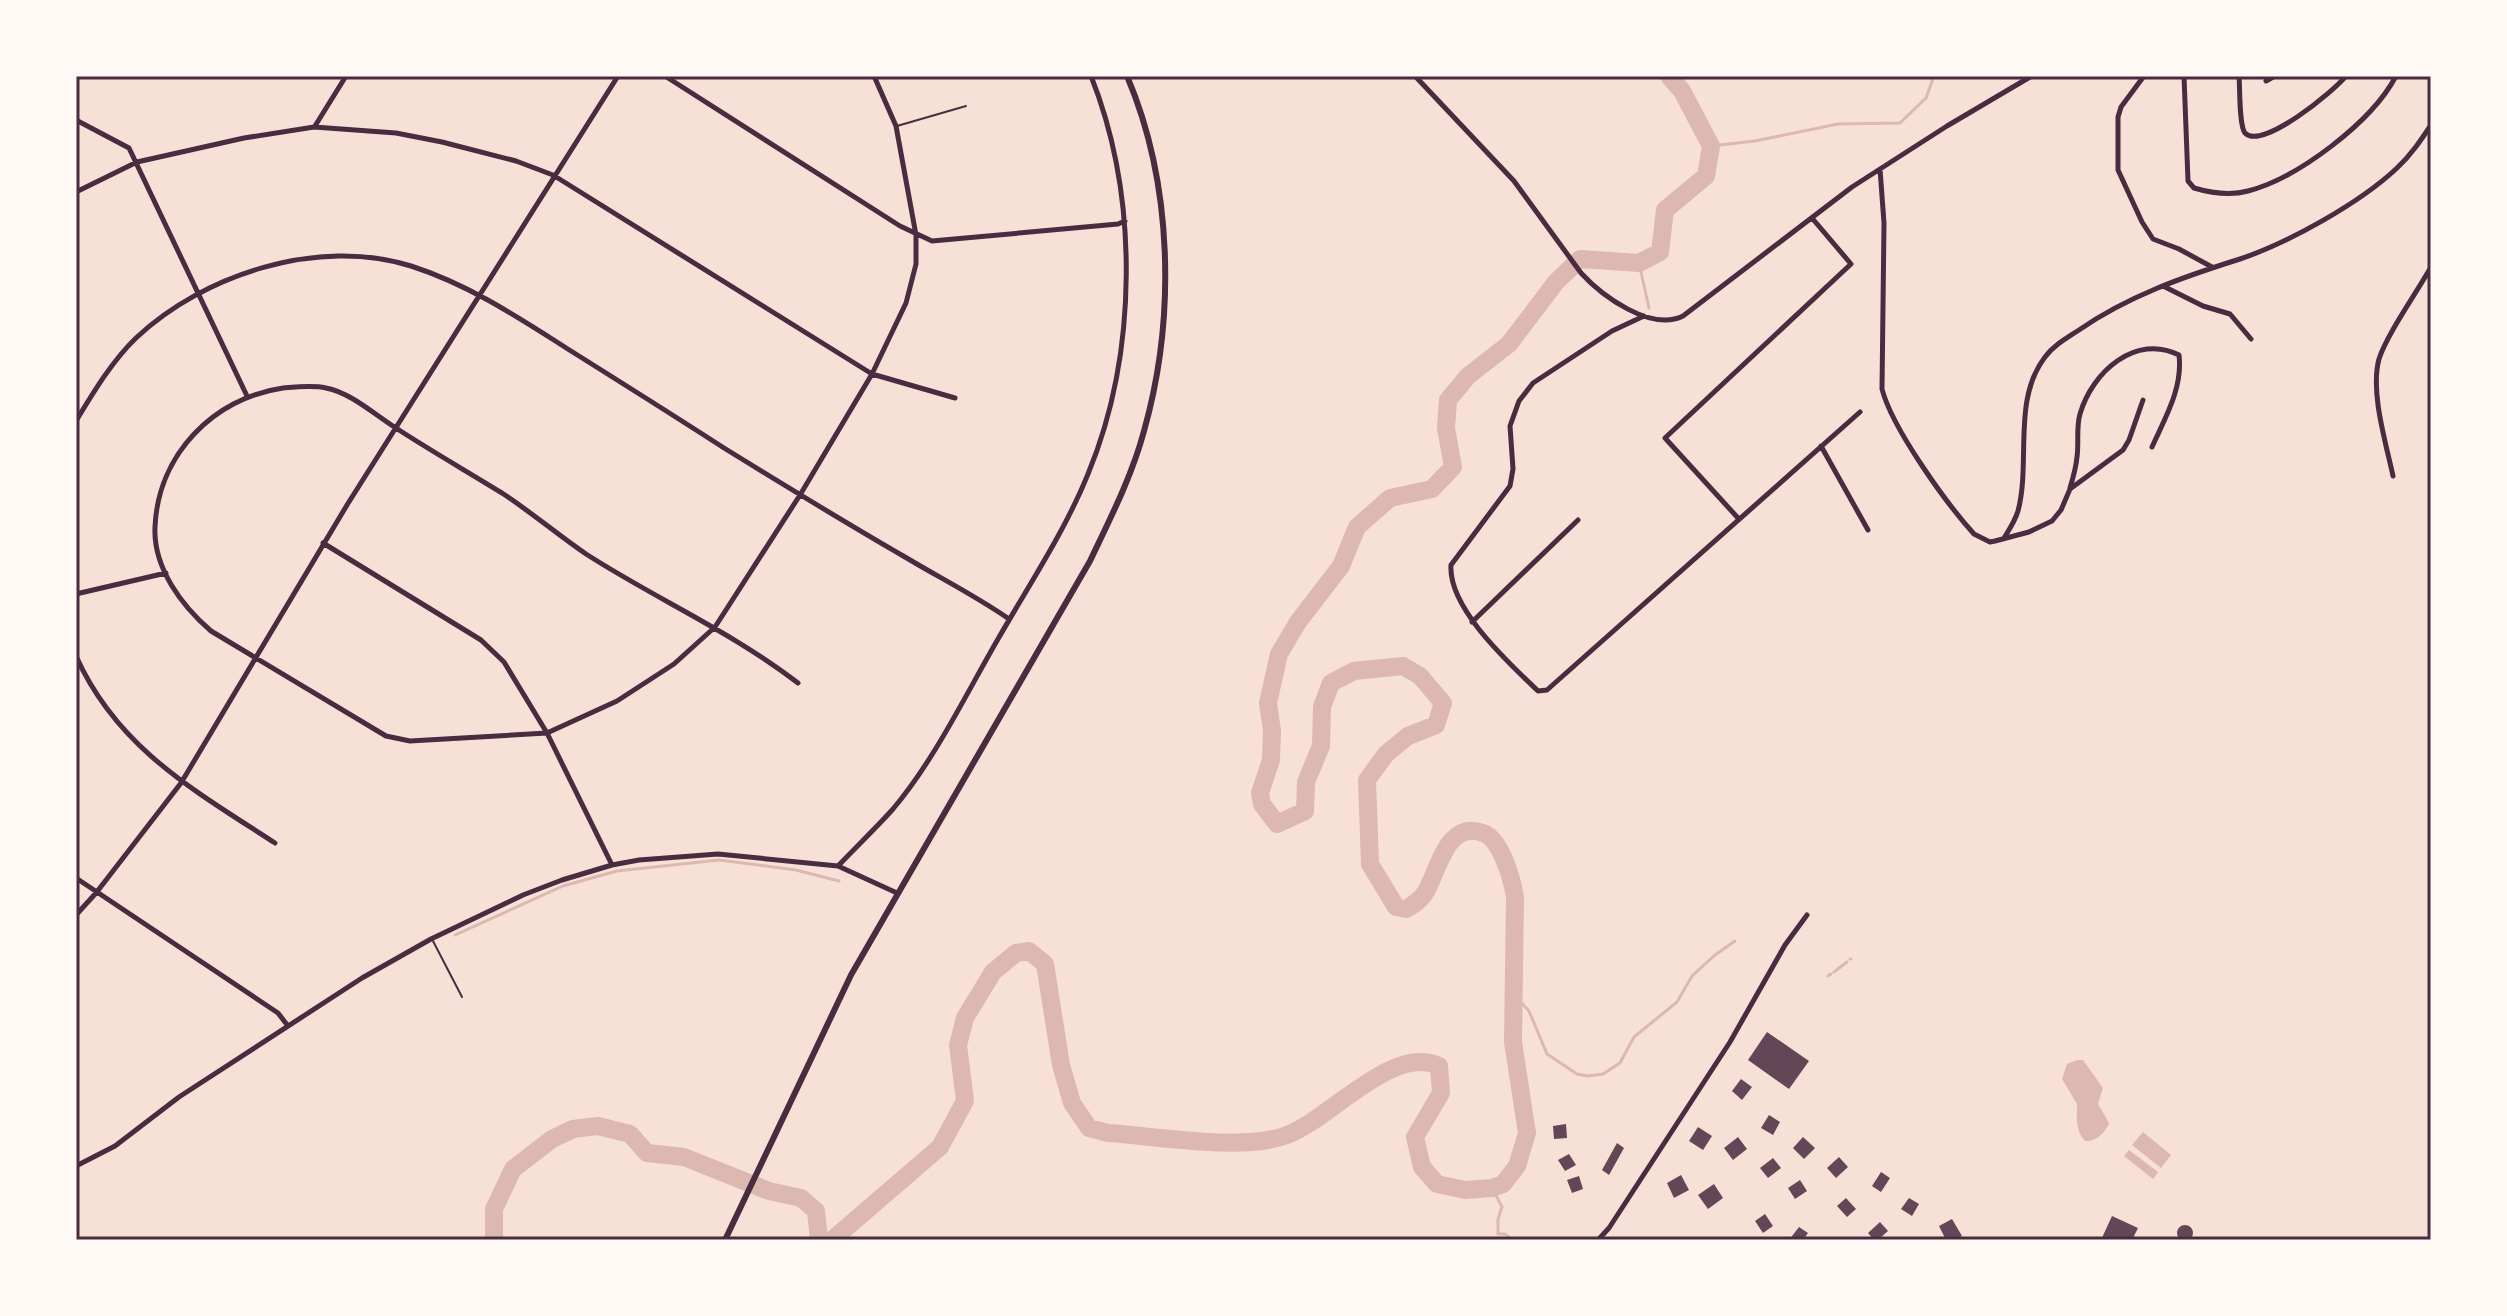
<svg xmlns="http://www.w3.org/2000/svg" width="2507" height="1316" viewBox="0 0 2507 1316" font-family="Overpass,sans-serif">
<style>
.water{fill:#dcb8b0}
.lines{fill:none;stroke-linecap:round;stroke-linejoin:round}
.stream{stroke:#dcb8b0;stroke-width:3}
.river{stroke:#dcb8b0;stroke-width:18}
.building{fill:#644757}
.service{stroke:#4a2c40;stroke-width:2}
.minor{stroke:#4a2c40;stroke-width:5}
.tertiary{stroke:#4a2c40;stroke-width:6}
.neatline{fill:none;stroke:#4a2c40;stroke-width:3}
</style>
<rect width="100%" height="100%" fill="#f7e1d7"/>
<!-- water -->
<path class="water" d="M 2077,1060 L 2083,1060 L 2103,1088 L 2098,1104 L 2109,1123 C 2105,1133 2096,1142 2085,1141 C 2075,1130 2077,1117 2077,1104 L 2062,1079 L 2067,1064 Z
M 2143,1132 L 2171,1155 L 2161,1168 L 2132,1145 Z
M 2129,1150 L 2158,1172 L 2153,1179 L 2124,1156 Z"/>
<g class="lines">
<!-- stream -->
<path class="stream" d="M 1711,146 L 1755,141 L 1838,124 L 1900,123 L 1926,98 L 1934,76
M 1639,263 L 1649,308
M 455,935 L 563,886 L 617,871 L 719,860 L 796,870 L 839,881
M 1850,959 L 1851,959
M 1834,972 L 1847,962
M 1828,976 L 1831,974
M 1514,995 L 1529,1011 L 1547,1054 L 1577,1074 L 1588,1076 L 1603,1074 L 1620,1063 L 1634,1037 L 1677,1002 L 1692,976 L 1715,955 L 1735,941
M 1492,1188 L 1502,1207 L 1498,1219 L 1498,1234 L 1505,1234 L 1512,1240"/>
<!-- river -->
<path class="river" d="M 494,1240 L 494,1209 L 513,1169 L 552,1139 L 573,1129 L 598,1126 L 630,1134 L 647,1153 L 684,1157 L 769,1191 L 801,1198 L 816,1211 L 819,1240
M 832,1240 L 940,1147 L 965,1101 L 958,1045 L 965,1018 L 993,972 L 1016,953 L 1029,951 L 1045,964 L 1061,1065 L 1072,1103 L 1089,1128 L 1108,1133 C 1156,1136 1244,1152 1287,1135 C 1329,1120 1392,1044 1439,1066 L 1441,1093 L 1415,1137 L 1422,1167 L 1437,1184 L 1465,1190 L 1492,1188 L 1503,1184 L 1517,1166 L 1527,1133 L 1513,1042 L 1515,897 C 1512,879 1501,839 1483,833 C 1446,819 1438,873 1425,893 C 1420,901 1413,905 1406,909 L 1396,907 L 1370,864 L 1367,780 L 1386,754 L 1408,736 L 1436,725 L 1443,703 L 1420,676 L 1403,666 L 1354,671 L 1331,683 L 1322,707 L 1321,746 L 1306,782 L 1305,811 L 1277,824 L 1262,804 L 1260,793 L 1271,760 L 1272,731 L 1268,703 L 1279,654 L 1298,622 L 1341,566 L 1357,527 L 1390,498 L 1432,489 L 1453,467 L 1446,428 L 1448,400 L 1468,376 L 1509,344 L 1556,282 L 1580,259 L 1639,263 L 1660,252 L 1665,210 L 1706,176 L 1711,146 L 1682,91 L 1669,76"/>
</g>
<!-- building -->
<path class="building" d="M 1767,1032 L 1809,1061 L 1789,1089 L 1748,1060 Z
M 1741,1079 L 1752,1087 L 1742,1100 L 1732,1091 Z
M 1769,1115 L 1780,1122 L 1773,1135 L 1761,1128 Z
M 1566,1124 L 1567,1138 L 1554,1139 L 1553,1126 Z
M 1698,1127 L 1712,1136 L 1703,1150 L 1689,1141 Z
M 1738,1137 L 1747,1149 L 1733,1160 L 1724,1148 Z
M 1803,1137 L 1815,1148 L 1804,1159 L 1793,1148 Z
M 1617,1143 L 1624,1148 L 1609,1175 L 1602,1170 Z
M 1569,1154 L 1576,1165 L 1565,1171 L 1558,1160 Z
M 1839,1157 L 1848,1167 L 1836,1178 L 1827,1168 Z
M 1773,1158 L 1781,1168 L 1768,1178 L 1760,1168 Z
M 1881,1172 L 1890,1178 L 1881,1192 L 1872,1186 Z
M 1681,1175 L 1689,1190 L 1674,1198 L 1667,1183 Z
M 1579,1176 L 1583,1189 L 1572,1193 L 1567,1180 Z
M 1800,1180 L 1807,1191 L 1795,1199 L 1788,1188 Z
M 1714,1184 L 1723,1198 L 1708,1209 L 1698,1195 Z
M 1846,1198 L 1856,1209 L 1847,1217 L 1837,1206 Z
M 1909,1198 L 1919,1204 L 1912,1216 L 1901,1209 Z
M 1765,1214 L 1773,1226 L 1763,1233 L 1755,1221 Z
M 2112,1216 L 2138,1228 L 2132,1240 L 2101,1240 Z
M 1952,1219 L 1962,1236 L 1954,1240 L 1946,1240 L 1939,1226 Z
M 1880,1222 L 1888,1231 L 1878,1240 L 1874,1240 L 1868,1233 Z
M2177 1233a8 8 0 1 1 16 0a8 8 0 1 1-16 0Z
M 1799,1227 L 1808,1233 L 1803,1240 L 1789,1240 Z"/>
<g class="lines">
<!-- service -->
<path class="service" d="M 897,126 L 966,106
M 433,941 L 462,997"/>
<!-- minor -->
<path class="minor" d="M 665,76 L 900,226 L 932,241 L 1118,224 L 1125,221
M 1415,76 L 1514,181 L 1581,273 C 1602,296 1651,332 1683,316 L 1852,187 L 1947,126 L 2030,77
M 2144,76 L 2121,107 L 2118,117 L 2118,170 L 2142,222 L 2153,239 L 2179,249 L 2212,267
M 2184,76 L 2188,181 L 2194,188 C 2211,193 2230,196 2248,191 C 2298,178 2372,122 2396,76
M 2239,76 C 2240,87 2239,126 2245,133 C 2262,151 2335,90 2346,76
M 2266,81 L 2275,76
M 76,120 L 129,148 L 247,396
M 315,126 L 346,76
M 1880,169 L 1884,223 L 1882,389 C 1892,428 1946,503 1974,534 L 1990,542 L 1995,541 L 2029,532 L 2052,521 L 2061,510 L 2070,489 L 2123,450 L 2129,440 L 2143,400
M 76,192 L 137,162 L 244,138 L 314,127 L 396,133 L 442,142 L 516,161 L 553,175 L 872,374 L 955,398
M 2163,286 L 2203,306 L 2230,314 L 2251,339
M 1644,316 L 1612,331 L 1533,383 L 1519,401 L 1510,426 L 1513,469 L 1510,486 L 1451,565 C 1448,608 1509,663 1538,691 L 1547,690 L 1860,412
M 76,421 C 93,393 112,361 136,338 C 204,274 319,237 411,266 C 470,285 519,318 571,351 C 622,383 673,415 724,448 C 784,485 844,522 905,557 C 940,578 976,596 1009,619
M 1821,446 L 1868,530
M 2393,476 C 2386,443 2370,392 2379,359 C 2387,334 2417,292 2431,267
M 2070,488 C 2073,478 2076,468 2077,457 C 2079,443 2076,427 2080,414 C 2092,372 2136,333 2179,355 C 2183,388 2165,418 2152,447
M 1738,518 L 1665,438 L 1851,264 L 1812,218
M 2004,538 C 2009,530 2015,521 2018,511 C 2031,462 2012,400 2045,357 C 2054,345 2067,338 2079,330 C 2128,296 2183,277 2240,259 C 2288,243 2360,203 2397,168 C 2411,155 2421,140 2431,125
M 323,543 L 481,640 L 504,662 L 547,733 L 612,865
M 76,594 L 166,573
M 1472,622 L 1578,520
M 76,656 C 117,748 195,791 275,843
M 798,683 C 732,632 656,599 586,554 C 558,535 531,512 502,493 C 468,472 433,452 399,430 C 376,416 352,393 326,388 C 312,385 296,387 283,388 C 213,398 158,455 155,527 C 153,568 182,606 211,631 L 386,736 L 410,741 L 547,733 L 617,701 L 674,664 L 715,627 L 800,495 L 872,374 L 906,303 L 916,264 L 916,235 L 896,126 L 874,76
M 838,866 C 856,847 875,829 893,809 C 935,759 965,696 998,639 C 1029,585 1065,531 1088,474 C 1138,353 1139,197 1091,76
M 76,878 L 278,1013 L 288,1026
M 76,915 L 96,893 L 181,783 L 347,505 L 618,76
M 76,1166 L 115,1146 L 179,1097 L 362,978 L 431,939 L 523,895 L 562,880 L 612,865 L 639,860 L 718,854 L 838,866 L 897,893
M 1598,1240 L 1609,1228 L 1730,1042 L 1785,945 L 1807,915"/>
<!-- tertiary -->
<path class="tertiary" d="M 725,1240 L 851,975 L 1090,561 C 1110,519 1132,476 1144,431 C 1176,318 1173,184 1127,76"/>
</g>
<!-- border -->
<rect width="2507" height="1316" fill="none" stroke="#fffaf5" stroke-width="156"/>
<rect x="78" y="78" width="2351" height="1160" class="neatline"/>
</svg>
